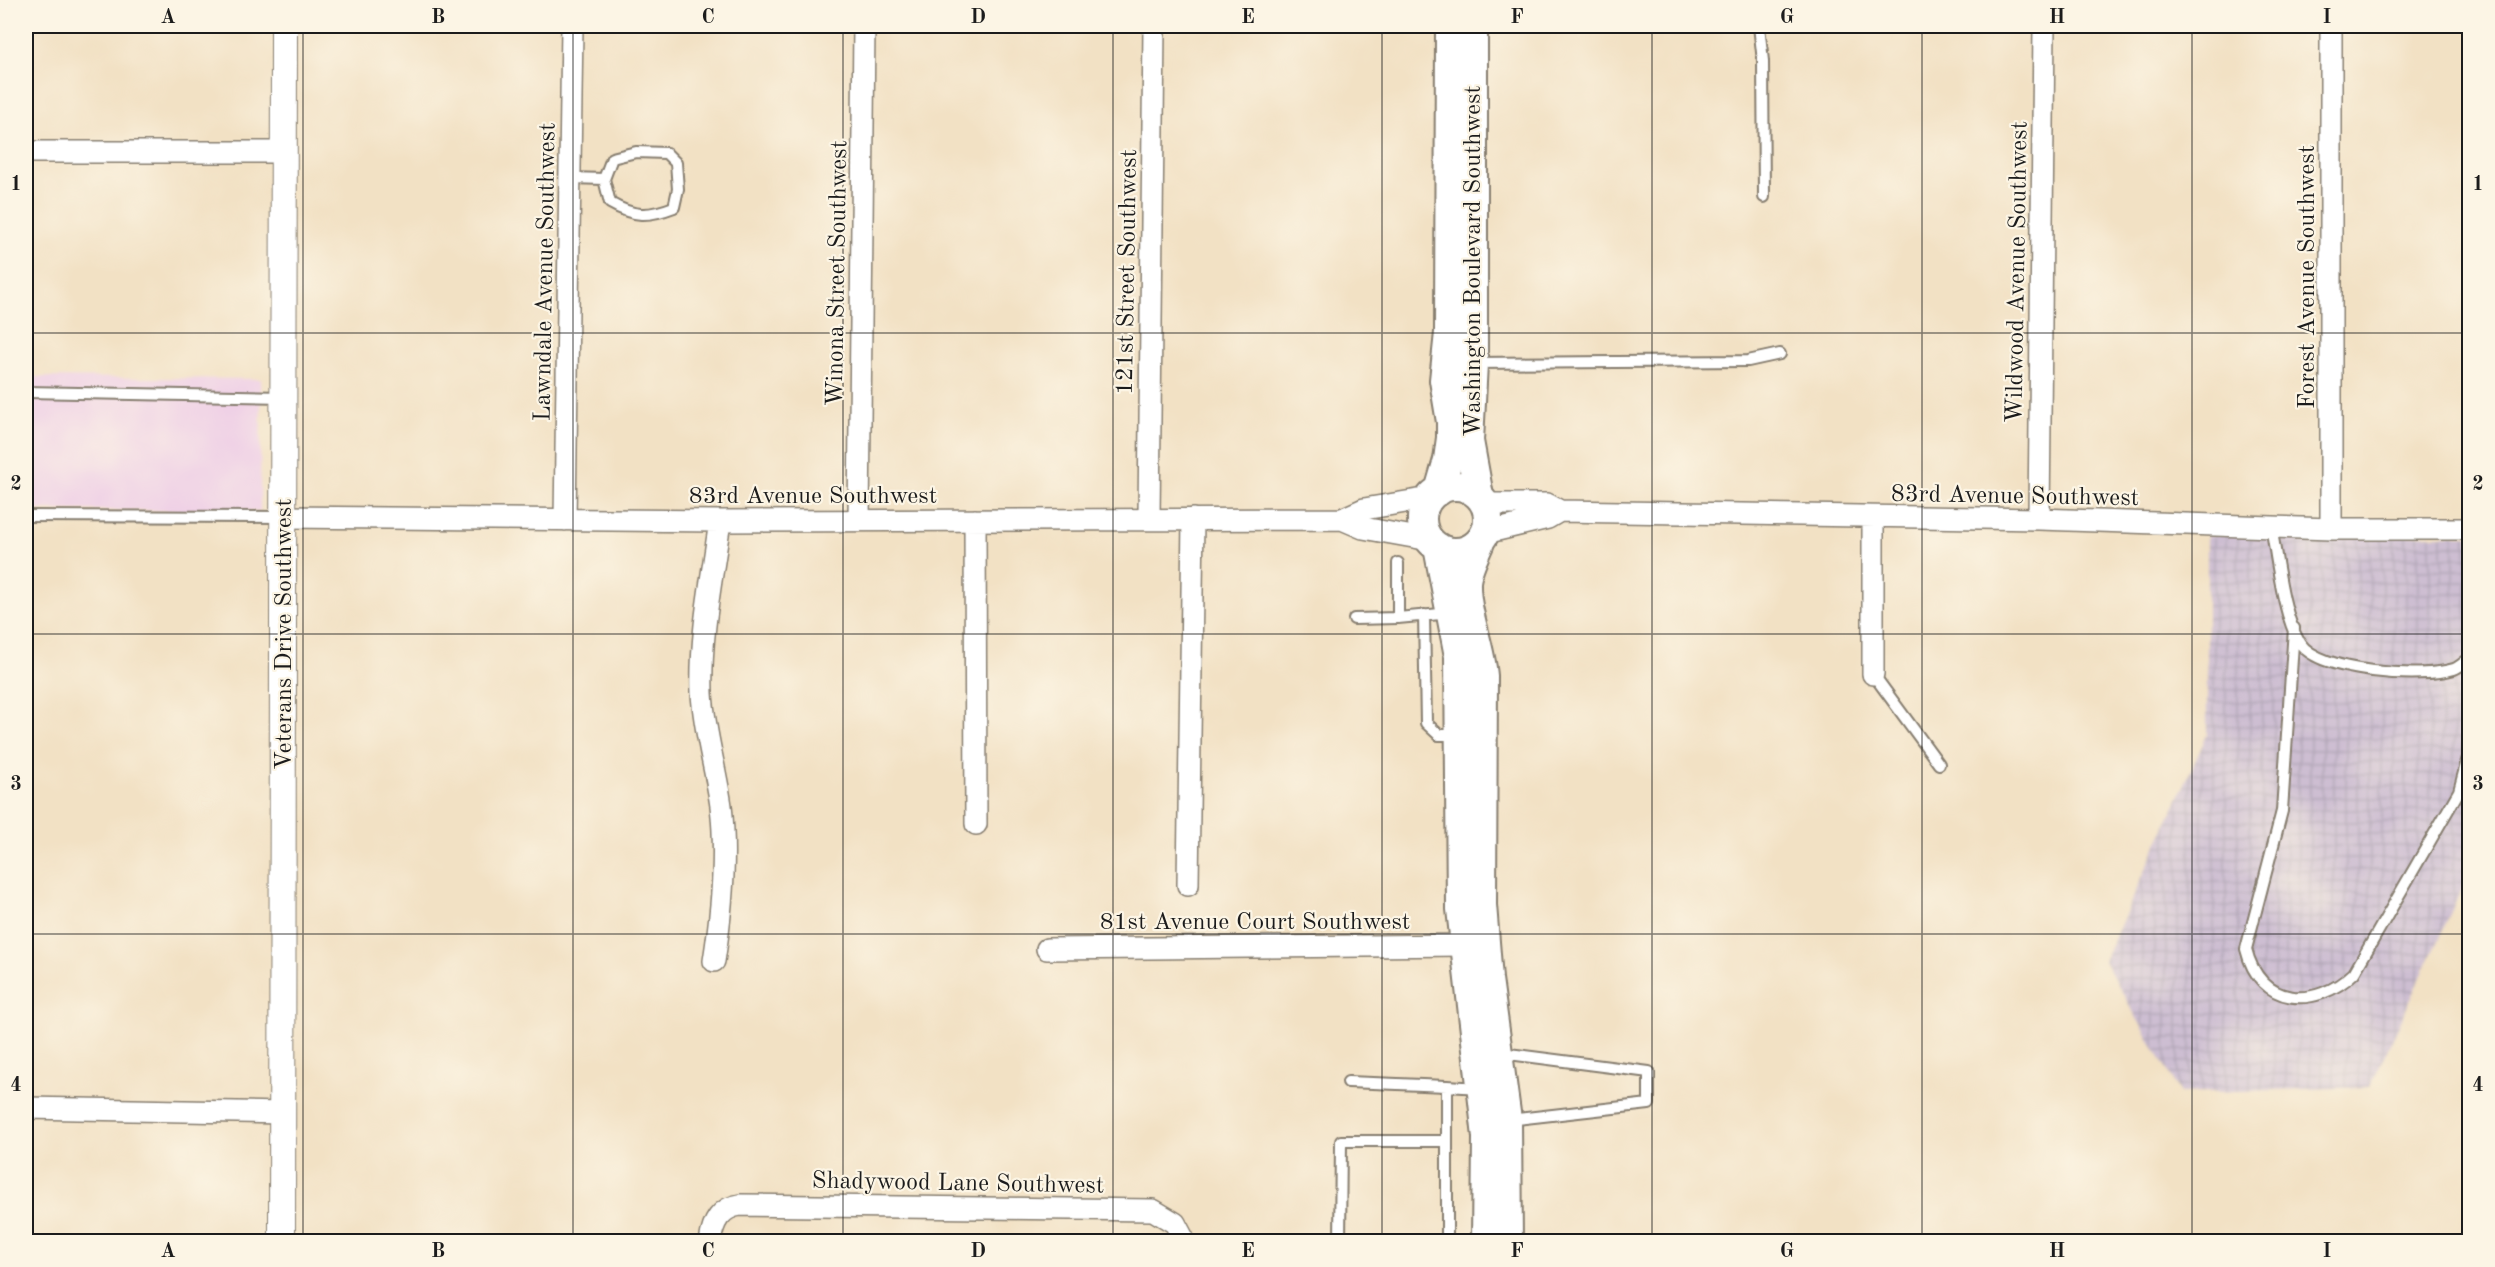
<svg xmlns="http://www.w3.org/2000/svg" width="2495" height="1267" viewBox="0 0 2495 1267" font-family="'Old Standard TT',serif">
<style>
.built{fill:#efd0e6}
.industrial{fill:url(#industrial-grid)}
.lines{fill:none;stroke-linecap:round;stroke-linejoin:round}
.service-casing{stroke:#877e70;stroke-width:14}
.minor-casing{stroke:#877e70;stroke-width:24}
.tertiary-casing{stroke:#877e70;stroke-width:28}
.secondary-casing{stroke:#877e70;stroke-width:32}
.service{stroke:#fff;stroke-width:10}
.minor{stroke:#fff;stroke-width:21}
.tertiary{stroke:#fff;stroke-width:26}
.secondary{stroke:#fff;stroke-width:28}
.grid{fill:none;stroke:#1c1c1c;stroke-width:1.5;stroke-opacity:0.55}
.labels{text-anchor:middle;stroke-width:4.5;stroke-linejoin:round;paint-order:stroke}
.street-label{font-size:24px;fill:#1c1c1c;stroke:#fcf5e5}
.neatline{fill:none;stroke:#1c1c1c;stroke-width:2}
.grid-label{font-size:20px;text-anchor:middle;font-weight:bold;fill:#1c1c1c}
</style>
<defs>
<pattern id="industrial-grid" width="8" height="8" patternUnits="userSpaceOnUse" patternTransform="scale(1.5)"><rect width="8" height="8" fill="#cdbed2"/><path d="M0 4h8M4 0v8" fill="none" stroke="#afa3b4"/></pattern>
</defs>
<rect width="100%" height="100%" fill="#fcf5e5"/>
<filter id="ink" filterUnits="userSpaceOnUse"><feTurbulence type="fractalNoise" baseFrequency=".0167" numOctaves="2"/><feDisplacementMap in="SourceGraphic" scale="12" xChannelSelector="R" yChannelSelector="G"/><feConvolveMatrix kernelMatrix="1 2 1 2 8 2 1 2 1" color-interpolation-filters="sRGB"/></filter>
<filter id="wash" filterUnits="userSpaceOnUse"><feTurbulence type="fractalNoise" baseFrequency=".008" numOctaves="4" result="noise"/><feDisplacementMap in="SourceGraphic" scale="24" xChannelSelector="R" yChannelSelector="G"/><feGaussianBlur stdDeviation="1.35" result="paint"/><feColorMatrix in="noise" values="0 0 0 0 0 0 0 0 0 0 0 0 0 0 0 0 0 1.4 0 .05"/><feComposite in="paint" operator="in"/></filter>
<g filter="url(#wash)">
<rect width="100%" height="100%" fill="#f2e1c4"/>
<!-- built -->
<path class="built" d="M 26,377 L 261,379 L 260,511 L 26,510 Z"/>
<!-- industrial -->
<path class="industrial" d="M 2207,535 L 2469,535 L 2469,873 L 2370,1087 L 2180,1093 L 2104,961 L 2207,735 Z"/>
</g>
<g filter="url(#ink)">
<g class="lines">
<defs>
<path id="service" d="M 1759,26 L 1763,61 L 1764,197
M 571,178 L 604,179 L 612,158 L 636,152 L 666,153 L 676,163 L 678,189 L 674,207 C 648,217 634,217 610,203 L 604,179
M 1473,363 L 1748,361 L 1780,354
M 26,392 L 283,397
M 26,516 L 283,517
M 2271,526 C 2277,558 2283,617 2300,643 C 2319,673 2423,679 2454,669 C 2460,667 2465,661 2470,658
M 1398,563 L 1398,618 L 1451,613
M 1424,615 L 1426,723 L 1439,735 L 1460,735
M 1354,619 L 1398,618
M 2294,628 L 2282,811 L 2246,949 C 2260,1007 2315,1010 2354,973 L 2459,791 L 2468,757 L 2470,714
M 1873,674 L 1939,764
M 1501,1053 L 1649,1072 L 1649,1104 L 1508,1120
M 1348,1082 L 1447,1086
M 1340,1242 L 1341,1141 L 1447,1141
M 1447,1242 L 1447,1086 L 1480,1088"/>
<path id="minor" d="M 2331,26 L 2331,529
M 26,152 L 284,152
M 1485,504 L 1547,504 L 1560,511 L 2039,519 L 2331,529 L 2470,529
M 284,517 L 720,521 L 1342,519 L 1363,528 L 1430,540
M 1149,518 L 1154,26
M 1342,519 L 1364,509 L 1430,498
M 2039,519 L 2044,26
M 565,520 L 572,26
M 975,520 L 976,824
M 859,521 L 864,26
M 1485,533 L 1548,518 L 1560,511
M 1873,674 L 1873,518
M 1188,885 L 1193,519
M 1047,949 L 1464,945
M 714,961 C 722,910 727,858 721,806 C 716,769 704,731 702,693 C 700,634 712,579 720,521
M 26,1108 L 283,1113
M 710,1242 C 713,1222 720,1208 740,1205 L 1153,1210 L 1175,1223 L 1185,1242"/>
<path id="tertiary" d="M 282,1242 L 284,26"/>
<path id="secondary" d="M 1473,26 L 1473,363 L 1469,441 L 1479,496
M1422 519a33 33 0 1 1 66 0a33 33 0 1 1-66 0Z
M 1439,491 L 1448,460 L 1451,438 L 1451,422 L 1444,380 L 1449,333 L 1450,26
M 1480,542 C 1475,554 1467,570 1466,582 C 1465,612 1480,645 1483,676 L 1482,905 L 1488,979 L 1507,1120 L 1508,1242
M 1438,547 L 1459,656 L 1461,909 L 1487,1137 L 1486,1242"/>
</defs>
<!-- service casing -->
<use href="#service" class="service-casing"/>
<!-- minor casing -->
<use href="#minor" class="minor-casing"/>
<!-- tertiary casing -->
<use href="#tertiary" class="tertiary-casing"/>
<!-- secondary casing -->
<use href="#secondary" class="secondary-casing"/>
<!-- service -->
<use href="#service" class="service"/>
<!-- minor -->
<use href="#minor" class="minor"/>
<!-- tertiary -->
<use href="#tertiary" class="tertiary"/>
<!-- secondary -->
<use href="#secondary" class="secondary"/>
</g>
</g>
<!-- grid -->
<path class="grid" d="M 303,26 L 303,1242M 573,26 L 573,1242M 843,26 L 843,1242M 1113,26 L 1113,1242M 1382,26 L 1382,1242M 1652,26 L 1652,1242M 1922,26 L 1922,1242M 2192,26 L 2192,1242M 26,333 L 2470,333M 26,634 L 2470,634M 26,934 L 2470,934"/>
<g class="labels">
<!-- street labels -->
<g class="street-label">
<text transform="translate(1472 261) rotate(-90)" y="8">Washington Boulevard Southwest</text>
<text transform="translate(544 272) rotate(-89)" y="8">Lawndale Avenue Southwest</text>
<text transform="translate(1126 272) rotate(-89)" y="8">121st Street Southwest</text>
<text transform="translate(2016 272) rotate(-89)" y="8">Wildwood Avenue Southwest</text>
<text transform="translate(836 273) rotate(-89)" y="8">Winona Street Southwest</text>
<text transform="translate(2306 277) rotate(-90)" y="8">Forest Avenue Southwest</text>
<text x="813" y="503">83rd Avenue Southwest</text>
<text transform="translate(2015 495) rotate(1)" y="8">83rd Avenue Southwest</text>
<text transform="translate(283 634) rotate(-90)" y="8">Veterans Drive Southwest</text>
<text x="1255" y="929">81st Avenue Court Southwest</text>
<text transform="translate(958 1182) rotate(1)" y="8">Shadywood Lane Southwest</text>
</g>
</g>
<!-- margin -->
<rect width="2495" height="1267" fill="none" stroke="#fcf5e5" stroke-width="66"/>
<rect x="33" y="33" width="2429" height="1201" class="neatline"/>
<g class="grid-label">
<text x="168" y="23">A</text>
<text x="438" y="23">B</text>
<text x="708" y="23">C</text>
<text x="978" y="23">D</text>
<text x="1248" y="23">E</text>
<text x="1517" y="23">F</text>
<text x="1787" y="23">G</text>
<text x="2057" y="23">H</text>
<text x="2327" y="23">I</text>
<text x="16" y="190">1</text>
<text x="2478" y="190">1</text>
<text x="16" y="490">2</text>
<text x="2478" y="490">2</text>
<text x="16" y="790">3</text>
<text x="2478" y="790">3</text>
<text x="16" y="1091">4</text>
<text x="2478" y="1091">4</text>
<text x="168" y="1257">A</text>
<text x="438" y="1257">B</text>
<text x="708" y="1257">C</text>
<text x="978" y="1257">D</text>
<text x="1248" y="1257">E</text>
<text x="1517" y="1257">F</text>
<text x="1787" y="1257">G</text>
<text x="2057" y="1257">H</text>
<text x="2327" y="1257">I</text>
</g>
</svg>
